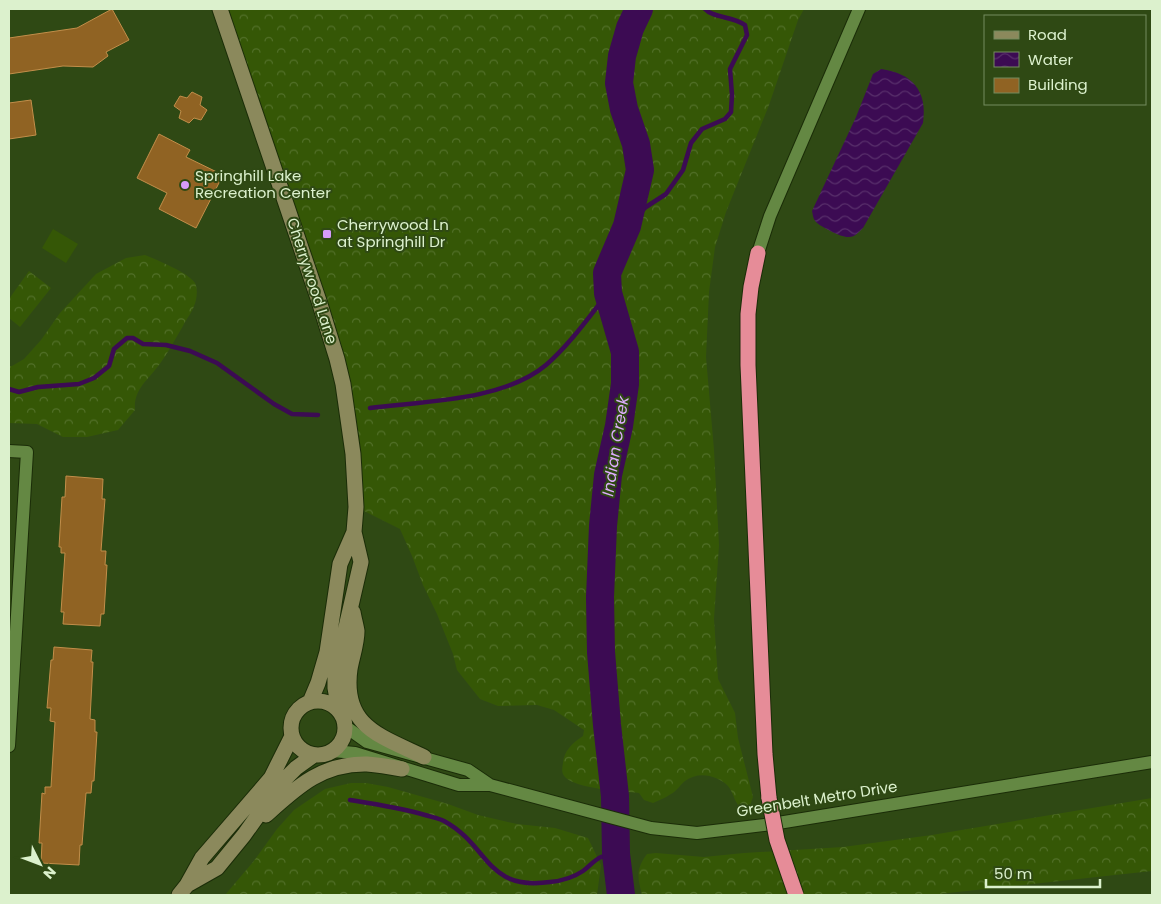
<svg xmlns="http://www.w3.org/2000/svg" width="1161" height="904" viewBox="0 0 1161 904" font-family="Poppins,sans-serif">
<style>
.forest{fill:url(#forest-crowns)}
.garden{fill:#355706}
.water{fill:url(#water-waves)}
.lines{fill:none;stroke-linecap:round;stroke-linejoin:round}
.stream{stroke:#3c0b53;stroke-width:4.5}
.river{stroke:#3c0b53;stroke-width:28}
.building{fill:#906323;stroke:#c28e4a}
.street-casing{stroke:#1b2d08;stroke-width:14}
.secondary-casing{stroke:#1b2d08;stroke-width:17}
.highway-casing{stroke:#1b2d08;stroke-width:17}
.street{stroke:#648843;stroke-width:12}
.secondary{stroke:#8b895c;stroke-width:15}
.highway{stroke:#e68c98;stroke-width:15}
.highway-bridge-casing{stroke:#1b2d08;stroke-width:17;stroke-linecap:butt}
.highway-bridge{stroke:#e68c98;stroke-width:15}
.poi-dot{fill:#d69bfa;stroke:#2f4914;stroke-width:2}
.labels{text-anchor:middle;stroke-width:4;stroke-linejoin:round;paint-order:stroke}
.poi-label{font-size:15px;fill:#dcf1cd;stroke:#2f4914;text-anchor:start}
.street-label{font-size:15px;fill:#dcf1cd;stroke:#2f4914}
.water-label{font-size:16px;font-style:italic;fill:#deadfe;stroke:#2f4914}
</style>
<defs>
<pattern id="forest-crowns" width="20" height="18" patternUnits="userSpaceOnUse" patternTransform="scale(1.25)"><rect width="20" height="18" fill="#355706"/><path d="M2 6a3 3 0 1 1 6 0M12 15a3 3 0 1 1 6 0" fill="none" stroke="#527029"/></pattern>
<pattern id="water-waves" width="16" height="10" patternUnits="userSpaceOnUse" patternTransform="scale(1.25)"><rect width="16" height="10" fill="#3c0b53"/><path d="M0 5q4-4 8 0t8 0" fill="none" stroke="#582f6b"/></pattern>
</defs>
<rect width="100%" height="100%" fill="#2f4914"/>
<!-- forest -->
<path class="forest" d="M 220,9 L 804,9 L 798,20 L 769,105 L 726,212 L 715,247 L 709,292 L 706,357 L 714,450 L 719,545 L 714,619 L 718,679 L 735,713 L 738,738 L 753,797 L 749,808 L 742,809 C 734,803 734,793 728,786 C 717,775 698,771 685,781 C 680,785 677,791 671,794 C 665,798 659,800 653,803 L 644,800 L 639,793 C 621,791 579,789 566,778 C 561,774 562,769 563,763 C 564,751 572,743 583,736 L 584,730 L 554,710 L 537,705 L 498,706 L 480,699 L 457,670 L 453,654 L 437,614 L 423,585 L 412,556 L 400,529 L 356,507 L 347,411 Z
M 145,255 C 157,260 189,273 195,283 C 198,289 197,299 194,306 C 192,313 186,319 183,326 C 175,339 168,353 159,365 C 148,380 133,390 135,410 L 118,430 L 87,437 L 63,437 L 37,424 L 9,423 L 9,366 L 12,366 L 24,359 L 41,340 L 60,313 L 96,274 L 126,258 Z
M 29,271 L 51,288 L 20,327 L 9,318 L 9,299 Z
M 351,783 L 366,783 L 388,787 L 448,804 L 478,815 L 517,824 L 555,828 L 588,838 L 601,865 L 597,895 L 225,895 L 253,862 L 277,829 L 294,810 L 325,789 Z
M 1152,798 L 1152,871 L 930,895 L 642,895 C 638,878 635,870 647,854 L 656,853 L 704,857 L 744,853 L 843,847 L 932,835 Z"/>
<!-- garden -->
<path class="garden" d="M 53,229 L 78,244 L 66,263 L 42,248 Z"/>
<!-- water -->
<path class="water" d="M 881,69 C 912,73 928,91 923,123 L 863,228 C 859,232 855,237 849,237 C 842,238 821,227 816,222 C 813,219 813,215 812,211 L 856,117 L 873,74 Z"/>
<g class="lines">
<!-- stream -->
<path class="stream" d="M 627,226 L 646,207 L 666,194 L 683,170 L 691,143 L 702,129 L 725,119 L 731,112 L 732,95 L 730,69 L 747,35 L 745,25 C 732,16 713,18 705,9
M 9,389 L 19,392 L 38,387 L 79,384 L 94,378 L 109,366 L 114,349 L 127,338 L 133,338 L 143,344 L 166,345 L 190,351 L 217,363 L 274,404 L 292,414 L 318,415
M 370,408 C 424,401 503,401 546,365 C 570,344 588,318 608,293
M 350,800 C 375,804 401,808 425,815 C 431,817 438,818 444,821 C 490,846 485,891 550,882 C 561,881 574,877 583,871 C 589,867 594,860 601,857 C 606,856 611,855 616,854"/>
<!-- river -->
<path class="river" d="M 621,895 L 616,854 L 615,796 L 607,725 L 601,652 L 600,597 L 603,526 L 608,475 L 619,426 L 625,384 L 625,352 L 608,293 L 607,273 L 627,226 L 640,170 L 636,144 L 624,109 L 619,83 L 622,56 L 630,28 L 639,9"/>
</g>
<!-- building -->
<path class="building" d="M 112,9 L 129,40 L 106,52 L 108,56 L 93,67 L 63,66 L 9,74 L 9,38 L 77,28 Z
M 192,92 L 202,97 L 200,105 L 207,110 L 201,120 L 194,118 L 189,123 L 179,118 L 181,111 L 174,106 L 180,96 L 187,98 Z
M 31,100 L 36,135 L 9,139 L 9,103 Z
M 159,134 L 190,150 L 186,157 L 223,175 L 196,228 L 159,209 L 167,193 L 137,178 Z
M 66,476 L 103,479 L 102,499 L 105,499 L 101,551 L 106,551 L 105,565 L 107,565 L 104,614 L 101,614 L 100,626 L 63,624 L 64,612 L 61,612 L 65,553 L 61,553 L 61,547 L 59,547 L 62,497 L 65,497 Z
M 54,647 L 92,650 L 91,662 L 93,662 L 90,719 L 95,720 L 95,732 L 97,732 L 94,781 L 92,781 L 91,793 L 86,793 L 82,845 L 80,845 L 79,865 L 41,863 L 42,843 L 39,843 L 42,793 L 45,794 L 45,787 L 51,787 L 55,722 L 50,721 L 51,708 L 47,708 L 51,660 L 53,660 Z"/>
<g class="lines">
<defs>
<path id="street" d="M 758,253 L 770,216 L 859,9
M 9,451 L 27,452 L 9,746
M 346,727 L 367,742 L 468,770 L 490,785
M 333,751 L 355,753 L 459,785 L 490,785 L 651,828 L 697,833 L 772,824 L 1152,762"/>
<path id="secondary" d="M 220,9 L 319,301 L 337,359 L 343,384 L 353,454 L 356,507 L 354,532 L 361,562 L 335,675 L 335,688 L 339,710
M 353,612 C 354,618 356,625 357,631 C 357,644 352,657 350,669 C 342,727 381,736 424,757
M291 728a27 27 0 1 1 54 0a27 27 0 1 1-54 0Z
M 310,702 L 318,683 L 327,652 L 340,564 L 354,532
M 266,815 C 297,787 322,763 367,764 C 379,765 391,767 402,769
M 187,885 L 217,868 L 244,835 L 281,783 L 296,768 L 314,755
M 179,895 L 187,885 L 202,858 L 271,778 L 292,736"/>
<path id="highway" d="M 758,253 L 751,287 L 748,314 L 748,365 L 765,754 L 769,798"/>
</defs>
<!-- street casing -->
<use href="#street" class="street-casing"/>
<!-- secondary casing -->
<use href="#secondary" class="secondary-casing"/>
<!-- highway casing -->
<use href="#highway" class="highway-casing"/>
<!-- street -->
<use href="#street" class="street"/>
<!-- secondary -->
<use href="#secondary" class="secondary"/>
<!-- highway -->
<use href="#highway" class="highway"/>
<defs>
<path id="highway-bridge" d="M 769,798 L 777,840 L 796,895"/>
</defs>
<!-- highway-bridge casing -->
<use href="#highway-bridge" class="highway-bridge-casing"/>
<!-- highway-bridge -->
<use href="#highway-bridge" class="highway-bridge"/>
</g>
<!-- markers -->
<g class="poi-dot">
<circle cx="185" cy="185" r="5"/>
<rect x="322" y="229" width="10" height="10" rx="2.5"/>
</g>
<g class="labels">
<!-- poi labels -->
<g class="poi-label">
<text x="195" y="181">Springhill Lake<tspan x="195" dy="17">Recreation Center</tspan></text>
<text x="337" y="230">Cherrywood Ln<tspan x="337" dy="17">at Springhill Dr</tspan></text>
</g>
<!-- street labels -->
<g class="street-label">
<text transform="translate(312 281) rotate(72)" y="5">Cherrywood Lane</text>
<text transform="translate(817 799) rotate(-9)" y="5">Greenbelt Metro Drive</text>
</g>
<!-- water labels -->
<g class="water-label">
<text transform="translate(615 446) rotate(-81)" y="6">Indian Creek</text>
</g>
</g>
<!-- border -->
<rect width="1161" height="904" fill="none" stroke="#dcf1cd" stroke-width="20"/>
<!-- legend -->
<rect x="984" y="15" width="162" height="90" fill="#2f4914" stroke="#748c5e"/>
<rect x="994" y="31" width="25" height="8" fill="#8b895c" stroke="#748c5e"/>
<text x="1028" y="40" font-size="15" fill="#dcf1cd">Road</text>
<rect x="994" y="52" width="25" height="15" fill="url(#water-waves)" stroke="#748c5e"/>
<text x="1028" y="65" font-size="15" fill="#dcf1cd">Water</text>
<rect x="994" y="78" width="25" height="15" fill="#906323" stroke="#748c5e"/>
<text x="1028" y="90" font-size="15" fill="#dcf1cd">Building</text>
<!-- north arrow -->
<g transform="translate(40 864) rotate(132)" stroke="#2f4914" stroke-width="4" paint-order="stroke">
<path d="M0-4L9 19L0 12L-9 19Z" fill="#dcf1cd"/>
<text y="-8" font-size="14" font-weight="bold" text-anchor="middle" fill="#dcf1cd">N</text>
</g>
<!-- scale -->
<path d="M986 879v8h114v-8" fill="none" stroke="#dcf1cd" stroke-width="2.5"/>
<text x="994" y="879" font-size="15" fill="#dcf1cd" stroke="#2f4914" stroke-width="4" paint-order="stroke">50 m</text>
</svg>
